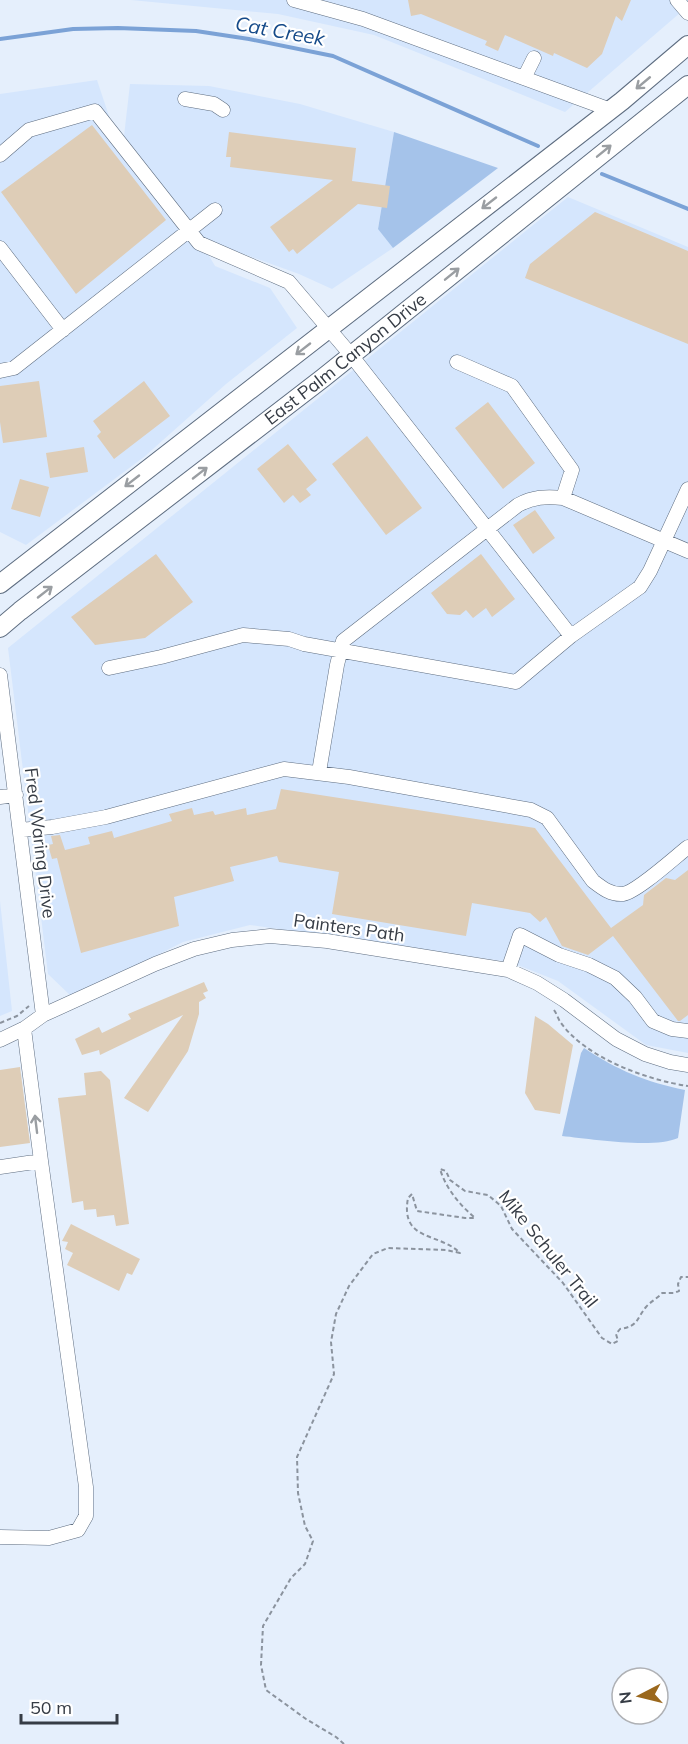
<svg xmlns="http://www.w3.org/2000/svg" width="688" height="1744" viewBox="0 0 688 1744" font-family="Mulish,sans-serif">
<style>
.built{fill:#d5e6fd}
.green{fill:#a5c3ea}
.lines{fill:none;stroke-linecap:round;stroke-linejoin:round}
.stream{stroke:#7ba2d6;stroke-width:4}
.building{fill:#decdb7}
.minor-casing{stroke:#5e6d80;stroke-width:15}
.major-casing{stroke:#5e6d80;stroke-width:20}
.path{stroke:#8b939e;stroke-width:2;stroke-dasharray:4.5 3;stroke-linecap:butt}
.minor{stroke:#fff;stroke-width:14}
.major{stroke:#fff;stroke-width:18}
.oneway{stroke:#9a9ea2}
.labels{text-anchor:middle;stroke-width:4.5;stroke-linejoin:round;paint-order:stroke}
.street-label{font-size:18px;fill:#363c45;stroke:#fff}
.water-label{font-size:20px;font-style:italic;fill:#154a89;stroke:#fff}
</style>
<rect width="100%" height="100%" fill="#e5effc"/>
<!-- built -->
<path class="built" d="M 131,0 L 688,0 L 688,6 L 565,112 L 374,35 L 278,14 Z
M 97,80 L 112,125 L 190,224 L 215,266 L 270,288 L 297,328 L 226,384 L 144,457 L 26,545 L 0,532 L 0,94 Z
M 130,84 L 209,86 L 300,104 L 394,132 L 378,228 L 393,248 L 332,289 L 299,274 L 205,240 L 124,136 Z
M 568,197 L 688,247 L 688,1053 L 646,1045 L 558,981 L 510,962 L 250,925 L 183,942 L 73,998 L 48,974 L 8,648 Z
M 0,901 L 12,1011 L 0,1016 Z"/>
<!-- green -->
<path class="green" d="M 394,132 L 498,168 L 393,248 L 378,229 Z
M 584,1048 C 617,1070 646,1082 685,1090 L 678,1138 C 654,1149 591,1139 562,1136 L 581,1053 Z"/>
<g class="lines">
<!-- stream -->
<path class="stream" d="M 0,39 L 73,29 L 118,28 L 196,31 L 249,39 L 333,56 L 538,146
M 602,174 L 688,209"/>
</g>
<!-- building -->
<path class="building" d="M 408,0 L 631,0 L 622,21 L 616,16 L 602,54 L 587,68 L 554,53 L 553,56 L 505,35 L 498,51 L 485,45 L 487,41 L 421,14 L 411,16 Z
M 92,125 L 166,220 L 76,294 L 1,192 Z
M 229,132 L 356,148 L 352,181 L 390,186 L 387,208 L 358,204 L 297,254 L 293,249 L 289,252 L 270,227 L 333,180 L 230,167 L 231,157 L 226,157 Z
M 595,212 L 688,251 L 688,344 L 525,278 L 530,264 Z
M 39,381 L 47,437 L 3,443 L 0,422 L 0,386 Z
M 144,381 L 170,416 L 114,459 L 97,436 L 101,432 L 93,421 Z
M 488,402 L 535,463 L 503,489 L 455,428 Z
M 367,436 L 422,508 L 386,535 L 332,464 Z
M 288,444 L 317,480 L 306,489 L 311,495 L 300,503 L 293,495 L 284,503 L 257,469 Z
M 84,447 L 88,472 L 50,478 L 46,453 Z
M 20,479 L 49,487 L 40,517 L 11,509 Z
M 535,510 L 555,538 L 533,554 L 513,525 Z
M 156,554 L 193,602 L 145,638 L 95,645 L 71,617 Z
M 481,554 L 515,599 L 492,617 L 486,608 L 473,618 L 466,610 L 460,615 L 447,614 L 431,593 Z
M 281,789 L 535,828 L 611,928 L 643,905 L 644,895 L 666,878 L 675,880 L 688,870 L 688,1015 L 680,1021 L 678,1021 L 613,936 L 588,955 L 562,946 L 546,917 L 540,922 L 530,913 L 472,903 L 466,936 L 332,914 L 339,872 L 279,862 L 277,856 L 230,867 L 234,881 L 174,897 L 179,926 L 81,953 L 57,858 L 52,859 L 48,845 L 53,844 L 51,836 L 60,835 L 65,850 L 90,844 L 88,837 L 112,831 L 114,838 L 172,821 L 169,814 L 192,808 L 194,815 L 213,811 L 215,815 L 246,808 L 247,815 L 276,809 Z
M 204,982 L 208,991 L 203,993 L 206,998 L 199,1002 L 199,1014 L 188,1051 L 148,1112 L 124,1098 L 183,1015 L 100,1055 L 99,1050 L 82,1055 L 75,1039 L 99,1027 L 102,1033 L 131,1019 L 128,1014 Z
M 535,1016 L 548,1024 L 573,1045 L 560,1114 L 535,1110 L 525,1093 Z
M 20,1067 L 30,1143 L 0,1147 L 0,1070 Z
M 101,1071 L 110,1080 L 129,1224 L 116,1226 L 114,1215 L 97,1217 L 96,1209 L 84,1210 L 83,1201 L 72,1203 L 58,1098 L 86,1095 L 84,1073 Z
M 71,1224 L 140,1259 L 132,1275 L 127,1273 L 119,1291 L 67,1265 L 73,1253 L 65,1249 L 68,1242 L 62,1241 Z"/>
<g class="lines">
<defs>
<path id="minor" d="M 294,0 L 363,19 L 611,110
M 677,0 L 688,13
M 524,78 L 534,58
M 185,99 L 214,104 L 223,110
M 0,155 L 29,130 L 95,111 L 199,243 L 289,282 L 351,355 L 571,636
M 0,248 L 63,330
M 457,362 L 512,386 L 572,470 L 563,498
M 0,371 L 14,368 L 215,210
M 109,668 L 161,657 L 243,635 L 289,639 L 304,644 L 516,682 L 571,636 L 640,587 L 650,571 L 688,489
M 0,675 L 43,1015
M 319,772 L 337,665 L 343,641 L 518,505 C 533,497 546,496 563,498 L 688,551
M 0,797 L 16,795
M 20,830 L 52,827 L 106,817 L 284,769 L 349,777 L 531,810 L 547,818 L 593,881 C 602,888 611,895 623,894 C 637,892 675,857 688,847
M 508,970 L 520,935 L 559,955 L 589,965 L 615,978 L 635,997 L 653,1021 L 672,1029 L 688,1031
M 0,1040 L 25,1028 L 43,1015 L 155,964 L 194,949 L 232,940 L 270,936 L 327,941 L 508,970 L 537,983 L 564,1000 L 616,1039 L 645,1054 L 670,1062 L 688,1065
M 0,1167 L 41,1161 L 24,1029
M 0,1537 L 49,1538 L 78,1530 L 86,1516 L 86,1487 L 41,1161"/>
<g id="major">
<path d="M 0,584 L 622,101 L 688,45"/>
<path id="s1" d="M 0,628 L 20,611 L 323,378 L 688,85"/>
</g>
</defs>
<!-- minor casing -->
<use href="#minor" class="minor-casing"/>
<!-- major casing -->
<use href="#major" class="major-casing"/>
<!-- path -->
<path class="path" d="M 554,1010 C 557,1014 558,1019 561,1023 C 586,1058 647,1080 688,1086
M 0,1023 L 17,1016 L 29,1006
M 344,1744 L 336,1737 L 306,1719 L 266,1690 L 261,1665 L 263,1626 L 291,1578 L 305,1564 L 313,1541 L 305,1526 L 298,1493 L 297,1457 L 334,1374 L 331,1342 L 336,1314 L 349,1286 L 373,1254 L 388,1248 L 446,1250 L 460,1253 C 439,1232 400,1242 408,1198 L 412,1194 L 417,1211 L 465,1218 L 475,1218 C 460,1205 446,1189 440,1169 L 446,1171 L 450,1180 L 465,1191 L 488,1195 L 501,1206 L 512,1229 L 563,1283 L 602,1338 L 612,1344 L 618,1341 L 616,1334 L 620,1329 C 639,1326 636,1319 646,1307 C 650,1302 658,1298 662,1293 L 674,1293 L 679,1291 L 678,1284 L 681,1277 L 688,1277"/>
<!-- minor -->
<use href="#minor" class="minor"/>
<!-- major -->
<use href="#major" class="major"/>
</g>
<!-- one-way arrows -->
<defs><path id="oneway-shaft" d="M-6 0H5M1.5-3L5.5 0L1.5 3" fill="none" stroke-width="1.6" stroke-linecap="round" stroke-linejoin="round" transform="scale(1.5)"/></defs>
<g class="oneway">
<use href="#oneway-shaft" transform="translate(643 83) rotate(140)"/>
<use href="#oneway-shaft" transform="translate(604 151) rotate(-39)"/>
<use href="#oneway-shaft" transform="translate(489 203) rotate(142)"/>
<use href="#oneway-shaft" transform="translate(452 274) rotate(-39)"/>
<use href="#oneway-shaft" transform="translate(303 349) rotate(142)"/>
<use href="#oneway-shaft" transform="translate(200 473) rotate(-38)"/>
<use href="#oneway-shaft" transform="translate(132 481) rotate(142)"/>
<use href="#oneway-shaft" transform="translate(45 592) rotate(-38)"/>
<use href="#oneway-shaft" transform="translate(36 1124) rotate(-97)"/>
</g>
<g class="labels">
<!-- street labels -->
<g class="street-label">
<text dy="6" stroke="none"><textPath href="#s1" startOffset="438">East Palm Canyon Drive</textPath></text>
<text transform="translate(40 843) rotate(83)" y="6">Fred Waring Drive</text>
<text transform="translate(349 928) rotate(8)" y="6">Painters Path</text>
<text transform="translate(548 1249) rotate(51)" y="6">Mike Schuler Trail</text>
</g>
<!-- water labels -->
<g class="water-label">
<text transform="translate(280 31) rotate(10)" y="7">Cat Creek</text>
</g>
</g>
<!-- north arrow -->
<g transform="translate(640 1696) rotate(263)"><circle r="28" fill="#ffffff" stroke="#afb1b5" stroke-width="1.5"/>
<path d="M0-4.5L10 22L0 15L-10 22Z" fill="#9b681d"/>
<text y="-9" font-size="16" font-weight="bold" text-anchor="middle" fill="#363c45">N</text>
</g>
<!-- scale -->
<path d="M21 1714v9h96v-9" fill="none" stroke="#363c45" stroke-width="3"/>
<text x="30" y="1714" font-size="18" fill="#363c45" stroke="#ffffff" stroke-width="4.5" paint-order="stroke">50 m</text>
</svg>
